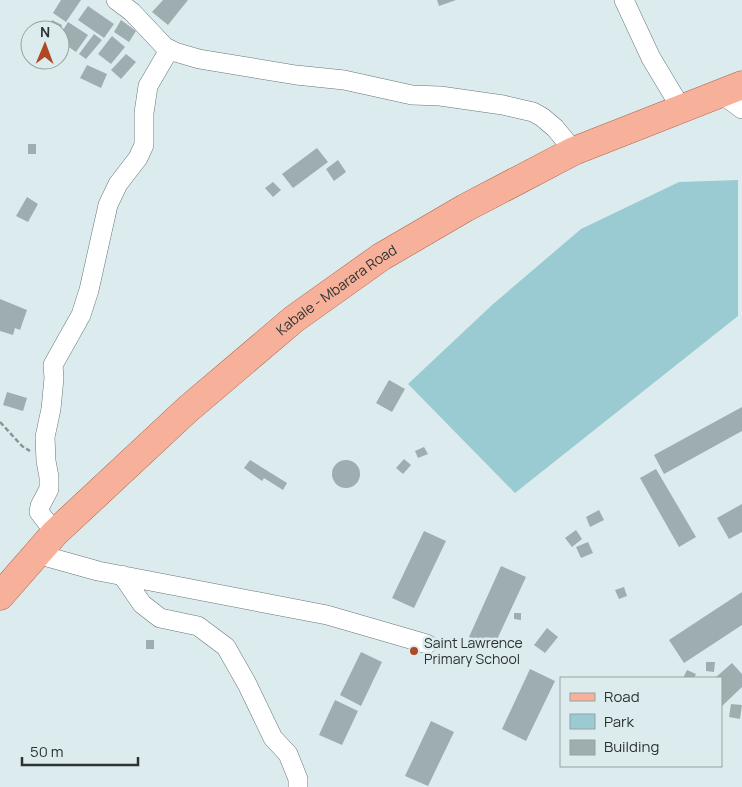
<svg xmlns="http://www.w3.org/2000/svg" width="742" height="787" viewBox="0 0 742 787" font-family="Manrope,sans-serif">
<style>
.green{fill:#9bcbd2}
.building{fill:#9eadaf}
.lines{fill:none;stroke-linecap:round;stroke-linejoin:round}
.street-casing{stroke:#677577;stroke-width:20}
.primary-casing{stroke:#ad634a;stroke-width:29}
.path{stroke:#899496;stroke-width:2.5;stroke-dasharray:5 2.5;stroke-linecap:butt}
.street{stroke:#fff;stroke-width:19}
.primary{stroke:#f7b19a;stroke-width:28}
.poi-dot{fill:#af4824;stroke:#dcecee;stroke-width:2}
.labels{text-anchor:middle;stroke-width:5;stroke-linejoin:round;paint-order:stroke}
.street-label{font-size:14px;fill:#2c3233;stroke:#dcecee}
.poi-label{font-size:14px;fill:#2c3233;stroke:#dcecee;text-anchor:start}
</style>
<rect width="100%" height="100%" fill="#dcecee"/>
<!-- green -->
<path class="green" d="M 738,180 L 738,316 L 515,493 L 408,384 L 492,305 L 581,229 L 679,182 Z"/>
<!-- building -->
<path class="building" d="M 61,0 L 81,0 L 66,22 L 53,13 Z
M 163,0 L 188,0 L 168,25 L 152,12 Z
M 437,0 L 456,0 L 439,6 Z
M 88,6 L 114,24 L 104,38 L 78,20 Z
M 52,20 L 62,25 L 60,30 L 48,30 Z
M 121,20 L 136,31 L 129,42 L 114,32 Z
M 68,22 L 88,35 L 76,52 L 60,41 L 60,35 Z
M 94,34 L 102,40 L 86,59 L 79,54 Z
M 112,36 L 125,47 L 111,64 L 98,54 Z
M 126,54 L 136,62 L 121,79 L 111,70 Z
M 87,65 L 107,74 L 101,88 L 80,78 Z
M 28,144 L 36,144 L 36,154 L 28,154 Z
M 317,148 L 328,162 L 293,188 L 282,174 Z
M 338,160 L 346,172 L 334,181 L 326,169 Z
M 273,182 L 281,190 L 273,197 L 265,188 Z
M 27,197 L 38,204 L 28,222 L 16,216 Z
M 0,299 L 27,310 L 20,330 L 15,328 L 13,335 L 0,331 Z
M 389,380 L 405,389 L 392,412 L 376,403 Z
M 7,392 L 27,398 L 23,411 L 3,405 Z
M 742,407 L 742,431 L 664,474 L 654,455 Z
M 424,447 L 428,454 L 418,458 L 415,451 Z
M 404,459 L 411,465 L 403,474 L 396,468 Z
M332 474a14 14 0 1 1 28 0a14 14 0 1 1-28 0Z
M 250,460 L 287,483 L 283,490 L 264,478 L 262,481 L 244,468 Z
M 656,469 L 696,537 L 679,547 L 640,478 Z
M 742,504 L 742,532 L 729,539 L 717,518 Z
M 599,510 L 604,520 L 590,527 L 586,517 Z
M 576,530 L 582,539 L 572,547 L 565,538 Z
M 424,531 L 446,541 L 414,608 L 392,598 Z
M 588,542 L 593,553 L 581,558 L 576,547 Z
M 501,566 L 526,577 L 493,648 L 469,637 Z
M 624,587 L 627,596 L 619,599 L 615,590 Z
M 742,592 L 742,625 L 684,663 L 669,640 Z
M 514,613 L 521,613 L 521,620 L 514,619 Z
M 547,628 L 558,637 L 545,653 L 534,645 Z
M 146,640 L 154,640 L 154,649 L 146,649 Z
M 361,652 L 382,662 L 361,706 L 340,695 Z
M 706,662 L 715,662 L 714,672 L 706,671 Z
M 732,663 L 742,674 L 742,687 L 721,707 L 721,678 L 715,678 Z
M 530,669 L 555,681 L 526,741 L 502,729 Z
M 687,670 L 696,674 L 694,678 L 683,678 Z
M 335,700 L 358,711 L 342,745 L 319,735 Z
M 731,704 L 742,705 L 740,719 L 729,717 Z
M 431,721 L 454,732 L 428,786 L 405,776 Z"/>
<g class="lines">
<defs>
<path id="street" d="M 116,0 L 132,12 L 165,47 L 175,52 L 199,59 L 296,75 L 344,80 L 412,95 L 440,96 L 503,105 L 533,112 L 542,117 L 555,128 L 574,151
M 624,0 L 651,58 L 681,108
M 720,93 L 742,109
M 55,533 L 39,512 L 40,506 L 49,489 L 49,477 L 46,461 L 45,437 L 51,409 L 54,378 L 53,365 L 81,315 L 89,290 L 108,205 L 118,184 L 138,158 L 144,145 L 144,113 L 148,86 L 169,50
M 37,554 L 98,571 L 327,615 L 427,644
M 122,575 L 142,604 L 160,618 L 198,626 L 226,647 L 247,684 L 273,738 L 288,754 L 298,779 L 298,787"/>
<g id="primary">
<path id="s1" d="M 0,596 L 55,533 L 188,409 L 294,319 L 381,257 L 465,208 L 574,151 L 742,85"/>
</g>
</defs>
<!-- street casing -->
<use href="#street" class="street-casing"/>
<!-- primary casing -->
<use href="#primary" class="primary-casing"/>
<!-- path -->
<path class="path" d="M 0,422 L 22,446 L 30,451"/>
<!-- street -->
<use href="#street" class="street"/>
<!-- primary -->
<use href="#primary" class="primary"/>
</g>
<!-- markers -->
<circle class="poi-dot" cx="414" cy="651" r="5"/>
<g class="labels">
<!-- street labels -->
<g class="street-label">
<text dy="5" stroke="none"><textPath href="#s1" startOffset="456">Kabale - Mbarara Road</textPath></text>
</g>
<!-- poi labels -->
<g class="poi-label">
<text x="424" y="648">Saint Lawrence<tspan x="424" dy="16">Primary School</tspan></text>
</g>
</g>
<!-- legend -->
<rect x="560" y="677" width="162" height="90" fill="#dcecee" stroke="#96a2a3"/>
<rect x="570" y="693" width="25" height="8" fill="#f7b19a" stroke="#96a2a3"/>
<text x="604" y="702" font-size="15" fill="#2c3233">Road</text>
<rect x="570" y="714" width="25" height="15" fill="#9bcbd2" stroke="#96a2a3"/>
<text x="604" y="727" font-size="15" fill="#2c3233">Park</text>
<rect x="570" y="740" width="25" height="15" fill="#9eadaf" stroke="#96a2a3"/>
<text x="604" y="752" font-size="15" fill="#2c3233">Building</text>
<!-- north arrow -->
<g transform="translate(45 45) rotate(1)"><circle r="24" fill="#dcecee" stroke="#96a2a3"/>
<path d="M0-4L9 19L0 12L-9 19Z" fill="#af4824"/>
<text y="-8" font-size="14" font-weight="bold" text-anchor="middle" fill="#2c3233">N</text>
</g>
<!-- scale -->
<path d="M22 757v8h116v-8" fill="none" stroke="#2c3233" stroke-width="2.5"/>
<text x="30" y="757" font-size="15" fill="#2c3233" stroke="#dcecee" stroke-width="4" paint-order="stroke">50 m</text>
</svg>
